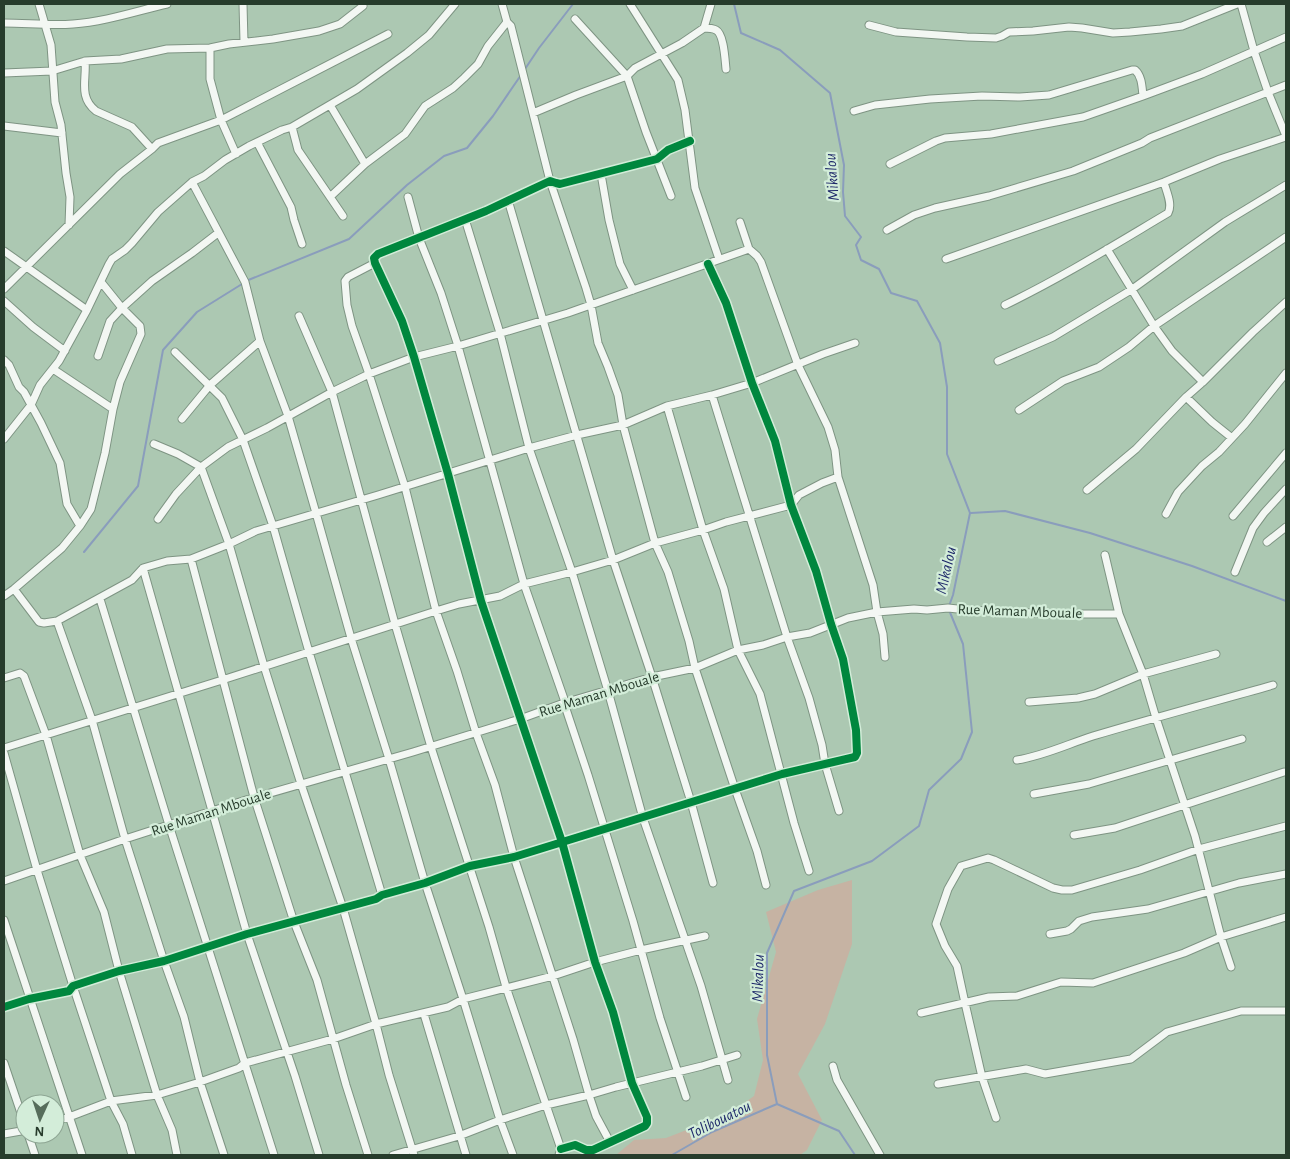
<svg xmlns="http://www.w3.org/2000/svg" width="1290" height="1159" viewBox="0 0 1290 1159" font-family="'Alegreya Sans',sans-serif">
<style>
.green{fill:#c6b3a3}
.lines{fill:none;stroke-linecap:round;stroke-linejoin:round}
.stream{stroke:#8a9dbc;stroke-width:2}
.minor-casing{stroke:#7e9483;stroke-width:9}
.minor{stroke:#f3f7f3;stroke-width:7}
.cycleway-casing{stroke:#d3edd9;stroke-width:11}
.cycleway{stroke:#00873e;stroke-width:8}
.labels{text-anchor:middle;stroke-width:4.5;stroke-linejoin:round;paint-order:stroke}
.street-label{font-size:15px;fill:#273c2c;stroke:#d3edd9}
.water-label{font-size:16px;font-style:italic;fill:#1e2869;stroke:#d3edd9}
</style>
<rect width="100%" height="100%" fill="#acc8b2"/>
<!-- green -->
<path class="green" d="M 852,880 L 852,944 L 825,1024 L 798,1074 L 822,1120 L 807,1150 L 800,1155 L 616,1155 L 634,1140 L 666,1138 L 730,1113 L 754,1096 L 763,1060 L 757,1019 L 776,952 L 766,912 L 818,890 Z"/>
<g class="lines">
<!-- stream -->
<path class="stream" d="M 734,4 L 741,33 L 780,50 L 830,93 L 844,165 L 843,192 L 845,216 L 861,237 L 856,245 L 861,260 L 879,269 L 891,293 L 917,301 L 940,343 L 947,387 L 947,454 L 970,513 L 953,595 L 949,606
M 525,69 L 539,48 L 573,4
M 246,281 L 349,239 L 407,185 L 444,156 L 467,148 L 493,116 L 521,75
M 971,513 L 1005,511 L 1090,533 L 1192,566 L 1286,601
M 84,552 L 138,486 L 163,350 L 197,312 L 242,284
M 777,1104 L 767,1055 L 767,953 L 794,891 L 872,861 L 919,826 L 929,790 L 961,759 L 972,732 L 963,644 L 949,610
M 777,1104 L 839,1131 L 855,1155
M 672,1155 L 712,1132 L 777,1104"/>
<defs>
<path id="minor" d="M 39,4 L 51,45 L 55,102 L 61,125 L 66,173 L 70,197 L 69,225
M 243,4 L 244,42
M 502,4 L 507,22 L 511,26 L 550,181 L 586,288 L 591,305 L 598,343 L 608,367 L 618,395 L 623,425 L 655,543 L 668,572 L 689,641 L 695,668 L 735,789 L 757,851 L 766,885
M 630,4 L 678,80 L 685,110 L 695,188 L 719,259
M 1241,4 L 1254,51 L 1268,92 L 1286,136
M 575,19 L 627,76 L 646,132 L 671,196
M 4,23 C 27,23 50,26 73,24 C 104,22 137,11 167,4
M 869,25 L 896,32 L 967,37 L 996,38 L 1002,36 L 1009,32 L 1033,31 L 1069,27 L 1082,28 L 1113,33 L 1130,32 L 1161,29 L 1182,26 L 1237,4
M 704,28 C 708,28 712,28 716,30 C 724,34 725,60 726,69
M 210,48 L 210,79 L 221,120 L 236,154
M 85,61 C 87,79 78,97 96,111 L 132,127 L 152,149
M 4,73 L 52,71 L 85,61 L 121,59 L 167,49 L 210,48 L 229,44 L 273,39 L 319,31 L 340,24 L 363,6
M 330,105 L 365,164
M 854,111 L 875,105 L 930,99 L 982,96 L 1020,97 L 1049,95 L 1132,70 L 1135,70 C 1142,76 1142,87 1143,96
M 533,113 L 576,95 L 627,76 L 635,68 L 682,43 L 704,28 L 711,4
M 4,126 L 62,133
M 292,127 L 298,150 L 343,216
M 257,142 L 291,207 L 294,220 L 302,244
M 890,164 L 936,141 L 945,138 L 991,134 L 1083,117 L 1143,96 L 1202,74 L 1286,37
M 601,174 L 609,220 L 620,264 L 633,290
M 192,182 L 245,282 L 260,341 L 288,416 L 316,513 L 351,638 L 389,759 L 425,883 L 463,999 L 500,1120 L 513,1155
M 330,197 L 365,164 L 405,134 L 425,106 L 453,88 L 464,78 L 478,64 L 488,46 L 507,22
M 408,197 L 419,238 L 441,293 L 458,346 L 524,584 L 564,699 L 564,703 L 588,775 L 633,921 L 660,1018 L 686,1097
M 508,200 L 613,560 L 652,677 L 691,802 L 713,883
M 465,219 L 500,333 L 529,448 L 572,572 L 608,691 L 643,818 L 701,986 L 728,1080
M 740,222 L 749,249 L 757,256 L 761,262 L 798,365 L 828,427 L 835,450 L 838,477 L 873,585 L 877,612 L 883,634 L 885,657
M 887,230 L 914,215 L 935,208 L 989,196 L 1073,171 L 1142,143 L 1150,138 L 1286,85
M 1107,249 L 1154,326 L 1172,351 L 1203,382
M 4,251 L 87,310
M 946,259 L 1164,182 L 1220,159 L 1286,137
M 375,263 L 348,277 L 345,281 L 347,305 L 352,326 L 369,374 L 405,487 L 436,611 L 457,671 L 476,733 L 495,785 L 514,857 L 573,1039 L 589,1095 L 596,1116 L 610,1142
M 4,289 L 120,174 L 152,149 L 158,143 L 221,120 L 388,34
M 4,301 L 33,327 L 65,351
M 1005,305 C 1061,278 1114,245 1168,213 C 1173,204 1166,191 1164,182
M 299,316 L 332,392 L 395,624 L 431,747 L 489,927 L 506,987 L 561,1149 L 559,1155
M 175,352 L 222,398 L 243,440 L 273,526 L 309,652 L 382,895
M 98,356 L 110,321 L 122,308 L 152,281 L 192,253 L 218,233
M 4,360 L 9,365 L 19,387 L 24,392 L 41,423 L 60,463 L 67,504 L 80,526
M 998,361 L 1053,337 L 1131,290 L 1225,222 L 1286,185
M 53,369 L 113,409
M 712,395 L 787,637 L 809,698 L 822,745 L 825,764 L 839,811
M 1186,397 L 1212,422 L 1232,438
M 667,406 L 703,530 L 724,589 L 738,650 L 760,694 L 794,823 L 809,871
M 1019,410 L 1063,381 L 1099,367 L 1129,347 L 1154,326 L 1286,237
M 182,419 L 210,385 L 260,341
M 4,439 L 31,405 L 40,385 L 59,361 L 87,310 L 109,264 L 112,259 L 125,250 L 132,243 L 158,212 L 192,182 L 204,176 L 225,160 L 249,146 L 282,130 L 292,127 L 357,89 L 407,53 L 429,35 L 455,4
M 154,444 L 178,454 L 201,467 L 229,544 L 264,666 L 301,784 L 343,908 L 376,1024 L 389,1075 L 414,1155
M 1087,490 L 1136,449 L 1186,397 L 1203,382 L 1253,332 L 1286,302
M 1166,514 L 1178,492 L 1202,466 L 1219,452 L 1245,424 L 1286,373
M 1233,516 L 1286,453
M 158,519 L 176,494 L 201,467 L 228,447 L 267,428 L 332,392 L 369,374 L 414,357 L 458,346 L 568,313 L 749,249
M 1267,542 L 1286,527
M 1105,555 L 1119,614 L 1143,674 L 1156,718 L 1195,836 L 1221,937 L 1231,967
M 191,559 L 254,797 L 294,922 L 317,980 L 346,1085 L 368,1155
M 143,568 L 247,934 L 295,1076 L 319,1155
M 1235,572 L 1253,528 L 1264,513 L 1286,489
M 14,589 L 62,548 L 80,526 L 91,509 L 105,453 L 113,409 L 120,382 L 141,334 L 140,326 L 122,308 L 101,282
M 4,596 L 14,589 L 39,622 L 44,623 L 57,621 L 92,720 L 125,839 L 164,961 L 184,1017 L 200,1082 L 224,1155
M 100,599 L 169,825 L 274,1155
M 57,621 L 132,580 L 143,568 L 167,561 L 191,559 L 229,544 L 256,531 L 378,495 L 529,448 L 577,435 L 623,425 L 667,406 L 712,395 L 752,383 L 823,354 L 855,343
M 4,678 L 20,673 L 24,676 L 46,735 L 80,855 L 104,912 L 119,971 L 157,1095 L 172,1130 L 177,1155
M 1029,702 L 1078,698 L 1095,694 L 1143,674 L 1216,654
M 4,748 L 219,681 L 436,611 L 459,604 L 500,596 L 524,584 L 572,572 L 613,560 L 655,543 L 703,530 L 726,522 L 791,505 L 799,495 L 822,483 L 838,477
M 4,753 L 37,870 L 73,986 L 111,1101 L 123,1124 L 132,1155
M 1017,760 C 1043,756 1068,744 1093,736 C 1153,718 1213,702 1273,685
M 1034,794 L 1089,784 L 1242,739
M 1074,835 L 1115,828 L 1284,772
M 4,881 L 125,839 L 246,800 L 413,752 L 520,719 L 564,703 L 652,677 L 695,668 L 738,650 L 763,645 L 787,637 L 810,633 L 848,618 L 877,612 L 914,609 L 927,610 L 948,608 L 967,610 L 1052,614 L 1119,614
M 4,920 L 82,1155
M 1050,934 L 1067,931 L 1071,929 L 1079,921 L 1092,917 L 1148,909 L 1239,883 L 1286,874
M 4,1007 L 29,999 L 69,991 L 73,986 L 119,971 L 164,961 L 247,934 L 376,899 L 382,895 L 425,883 L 470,866 L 514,857 L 782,774 L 855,757 L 857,753 L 856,730 L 843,659 L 831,624 L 816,571 L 791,505 L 775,441 L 752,383 L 726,303 L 708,264
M 921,1013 L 989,997 L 1017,996 L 1061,982 L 1093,983 L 1184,953 L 1221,937 L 1286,917
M 424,1014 L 466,1155
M 4,1063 L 25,1125
M 833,1066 L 837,1080 L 880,1155
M 938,1084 L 1026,1069 L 1045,1074 L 1131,1059 L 1167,1032 L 1241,1011 L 1286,1011
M 996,1118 L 982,1077 L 965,1003 L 957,966 L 945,946 L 936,924 L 948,889 L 961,866 L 988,858 L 994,860 L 1053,888 L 1062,890 L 1072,890 L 1140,870 L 1199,849 L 1286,826
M 55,1120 L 69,1117 L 111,1101 L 157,1095 L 200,1082 L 239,1068 L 245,1063 L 333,1039 L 376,1024 L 448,1007 L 463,999 L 553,976 L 595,962 L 641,950 L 705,936
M 4,1134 L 21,1131 L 25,1126
M 28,1134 L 35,1155
M 561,1149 L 575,1145 L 586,1150 L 593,1150 L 645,1126 L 647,1123 L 647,1117 L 632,1083 L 613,1012 L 595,962 L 562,842 L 481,601 L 448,474 L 414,357 L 402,321 L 375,263 L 374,258 L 378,254 L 486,211 L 550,181 L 556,183 L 560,184 L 657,159 L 668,150 L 690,141
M 393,1155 L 459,1136 L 500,1120 L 546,1105 L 589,1095 L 616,1087 L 702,1066 L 737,1055"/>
</defs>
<!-- minor casing -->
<use href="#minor" class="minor-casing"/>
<!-- minor -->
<use href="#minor" class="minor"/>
<defs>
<path id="cycleway" d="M 4,1007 L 29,999 L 69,991 L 73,986 L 119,971 L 164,961 L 247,934 L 376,899 L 382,895 L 425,883 L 470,866 L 514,857 L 782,774 L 855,757 L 857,753 L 856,730 L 843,659 L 831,624 L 816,571 L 791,505 L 775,441 L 752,383 L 726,303 L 708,264
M 561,1149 L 575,1145 L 586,1150 L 593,1150 L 645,1126 L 647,1123 L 647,1117 L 632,1083 L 613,1012 L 595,962 L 562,842 L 481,601 L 448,474 L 414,357 L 402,321 L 375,263 L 374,258 L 378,254 L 486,211 L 550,181 L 556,183 L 560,184 L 657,159 L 668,150 L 690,141"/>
</defs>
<!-- cycleway casing -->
<use href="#cycleway" class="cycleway-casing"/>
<!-- cycleway -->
<use href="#cycleway" class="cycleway"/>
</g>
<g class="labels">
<!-- street labels -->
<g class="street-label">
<text transform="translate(1020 611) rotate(2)" y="5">Rue Maman Mbouale</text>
<text transform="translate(599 694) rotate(-17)" y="5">Rue Maman Mbouale</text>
<text transform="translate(211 812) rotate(-18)" y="5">Rue Maman Mbouale</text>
</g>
<!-- water labels -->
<g class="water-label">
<text transform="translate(831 177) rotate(-94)" y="6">Mikalou</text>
<text transform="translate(945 570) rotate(-77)" y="6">Mikalou</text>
<text transform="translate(757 978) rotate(-88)" y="6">Mikalou</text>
<text transform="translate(719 1119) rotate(-26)" y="6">Tolibouatou</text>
</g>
</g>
<!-- border -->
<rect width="1290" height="1159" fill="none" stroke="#273c2c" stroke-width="10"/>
<!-- north arrow -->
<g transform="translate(40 1119) rotate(183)"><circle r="24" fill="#d3edd9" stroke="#8ea694"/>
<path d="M0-4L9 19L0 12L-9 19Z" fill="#566d5b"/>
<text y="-8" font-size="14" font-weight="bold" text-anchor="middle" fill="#273c2c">N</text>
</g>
</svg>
